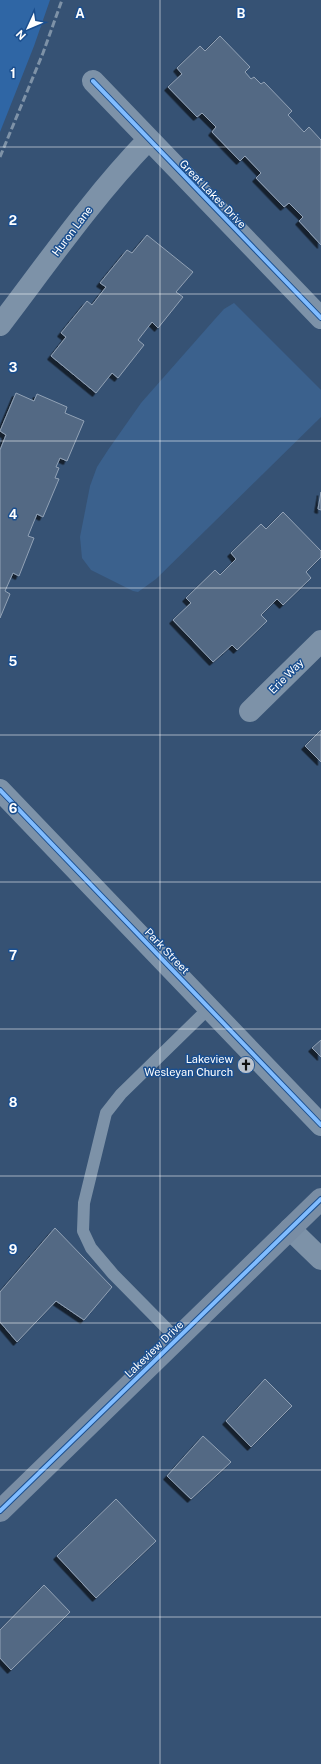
<svg xmlns="http://www.w3.org/2000/svg" width="321" height="1764" viewBox="0 0 321 1764" font-family="'Public Sans',sans-serif">
<style>
.green{fill:#2f66a5}
.water{fill:#3b618d}
.building{fill:#526984;stroke:#92a2b6;filter:url(#shadow)}
.lines{fill:none;stroke-linecap:round;stroke-linejoin:round}
.lane{stroke:#7d92a8;stroke-width:12}
.street{stroke:#7d92a8;stroke-width:22}
.secondary{stroke:#798da4;stroke-width:22}
.rail{stroke:#7e92a7;stroke-width:3;stroke-dasharray:7 3;stroke-linecap:butt}
.cycleway-casing{stroke:#1b4f8f;stroke-width:6}
.cycleway{stroke:#80bcff;stroke-width:4}
.grid{fill:none;stroke:#fff;stroke-width:1;stroke-opacity:0.55}
.labels{text-anchor:middle;stroke-width:3;stroke-linejoin:round;paint-order:stroke}
.street-label{font-size:11px;fill:#fff;stroke:#1b4f8f}
.poi-label{font-size:11px;fill:#fff;stroke:#1b4f8f;text-anchor:end}
.grid-label{font-size:13px;text-anchor:middle;font-weight:bold;fill:#fff;stroke:#1b4f8f;stroke-width:3;stroke-linejoin:round;paint-order:stroke}
</style>
<defs>
<filter id="shadow"><feDropShadow dx="-3.5" dy="3.5" stdDeviation="0" flood-color="#0009"/></filter>
</defs>
<rect width="100%" height="100%" fill="#365274"/>
<!-- green -->
<path class="green" d="M 0,0 L 50,0 L 34,46 L 0,132 Z"/>
<!-- water -->
<path class="water" d="M 234,303 L 321,390 L 321,417 L 156,579 L 138,592 L 133,591 L 91,570 L 82,558 L 80,537 L 90,486 L 97,467 L 108,450 L 141,403 L 215,319 L 224,309 Z"/>
<!-- building -->
<path class="building" d="M 220,36 L 250,67 L 245,72 L 251,79 L 254,77 L 261,84 L 264,82 L 292,111 L 288,115 L 304,132 L 309,127 L 321,140 L 321,245 L 299,221 L 303,217 L 289,203 L 284,207 L 256,178 L 261,173 L 245,156 L 240,161 L 212,132 L 216,127 L 202,113 L 197,117 L 168,87 L 182,74 L 177,68 L 200,46 L 205,51 Z
M 147,235 L 193,272 L 176,292 L 183,297 L 158,328 L 152,322 L 138,340 L 144,345 L 118,378 L 112,373 L 96,393 L 51,356 L 66,337 L 61,333 L 87,301 L 92,305 L 106,287 L 100,283 L 127,250 L 132,253 Z
M 16,393 L 34,401 L 37,394 L 67,407 L 65,413 L 84,421 L 67,461 L 60,458 L 56,467 L 59,468 L 55,478 L 59,479 L 43,517 L 37,514 L 28,536 L 34,538 L 19,576 L 13,573 L 5,591 L 10,594 L 0,618 L 0,450 L 6,435 L 0,431 Z
M 321,492 L 321,510 L 318,509 Z
M 283,512 L 321,551 L 321,557 L 306,572 L 311,578 L 283,605 L 277,599 L 261,615 L 267,621 L 237,650 L 232,645 L 213,662 L 173,620 L 191,603 L 186,598 L 215,570 L 220,575 L 236,559 L 231,553 L 261,524 L 266,529 Z
M 321,730 L 321,762 L 305,746 Z
M 321,1040 L 321,1057 L 312,1048 Z
M 55,1228 L 112,1287 L 84,1320 L 56,1301 L 17,1342 L 0,1322 L 0,1292 Z
M 265,1379 L 292,1406 L 251,1447 L 226,1421 Z
M 203,1436 L 231,1462 L 191,1499 L 167,1476 Z
M 116,1499 L 156,1541 L 96,1598 L 57,1556 Z
M 44,1585 L 70,1612 L 11,1670 L 0,1658 L 0,1630 Z"/>
<g class="lines">
<!-- lane -->
<path class="lane" d="M 177,1339 L 113,1274 L 91,1248 L 83,1231 L 84,1203 L 106,1113 L 121,1094 L 209,1008"/>
<!-- street -->
<path class="street" d="M 93,81 L 321,318
M 0,325 C 48,262 93,197 148,140
M 250,711 L 321,641
M 0,790 L 321,1125
M 290,1229 L 321,1259"/>
<!-- secondary -->
<path class="secondary" d="M 0,1511 L 321,1199"/>
<!-- rail -->
<path class="rail" d="M 0,157 L 43,53 L 62,0"/>
<defs>
<path id="cycleway" d="M 93,81 L 321,318
M 0,790 L 321,1125
M 0,1511 L 321,1199"/>
</defs>
<!-- cycleway casing -->
<use href="#cycleway" class="cycleway-casing"/>
<!-- cycleway -->
<use href="#cycleway" class="cycleway"/>
</g>
<!-- grid -->
<path class="grid" d="M 160,0 L 160,1764M 0,147 L 321,147M 0,294 L 321,294M 0,441 L 321,441M 0,588 L 321,588M 0,735 L 321,735M 0,882 L 321,882M 0,1029 L 321,1029M 0,1176 L 321,1176M 0,1323 L 321,1323M 0,1470 L 321,1470M 0,1617 L 321,1617"/>
<!-- icons -->
<defs>
<symbol id="church-disc" viewBox="-11 -11 22 22"><circle r="9.5" fill="#b9c2ce" stroke="#1b4f8f"/><path d="M-1.2-6h2.4v3.5h3.3v2.4h-3.3V6h-2.4V-.1h-3.3v-2.4h3.3Z" fill="#111"/></symbol>
</defs>
<g fill-rule="evenodd">
<use href="#church-disc" x="236" y="1055" width="20" height="20"/>
</g>
<g class="labels">
<!-- street labels -->
<g class="street-label">
<text transform="translate(213 194) rotate(46)" y="4">Great Lakes Drive</text>
<text transform="translate(72 231) rotate(-53)" y="4">Huron Lane</text>
<text transform="translate(286 676) rotate(-45)" y="4">Erie Way</text>
<text transform="translate(167 951) rotate(46)" y="4">Park Street</text>
<text transform="translate(154 1349) rotate(-44)" y="4">Lakeview Drive</text>
</g>
<!-- poi labels -->
<g class="poi-label">
<text x="233" y="1063">Lakeview<tspan x="233" dy="13">Wesleyan Church</tspan></text>
</g>
</g>
<g class="grid-label">
<text x="80" y="18">A</text>
<text x="241" y="18">B</text>
<text x="13" y="78">1</text>
<text x="13" y="225">2</text>
<text x="13" y="372">3</text>
<text x="13" y="519">4</text>
<text x="13" y="666">5</text>
<text x="13" y="813">6</text>
<text x="13" y="960">7</text>
<text x="13" y="1107">8</text>
<text x="13" y="1254">9</text>
</g>
<!-- north arrow -->
<g transform="translate(28 28) rotate(226)" stroke="#1b4f8f" stroke-width="3" paint-order="stroke">
<path d="M0-3L7 15L0 10L-7 15Z" fill="#ffffff"/>
<text y="-6" font-size="11" font-weight="bold" text-anchor="middle" fill="#ffffff">N</text>
</g>
</svg>
